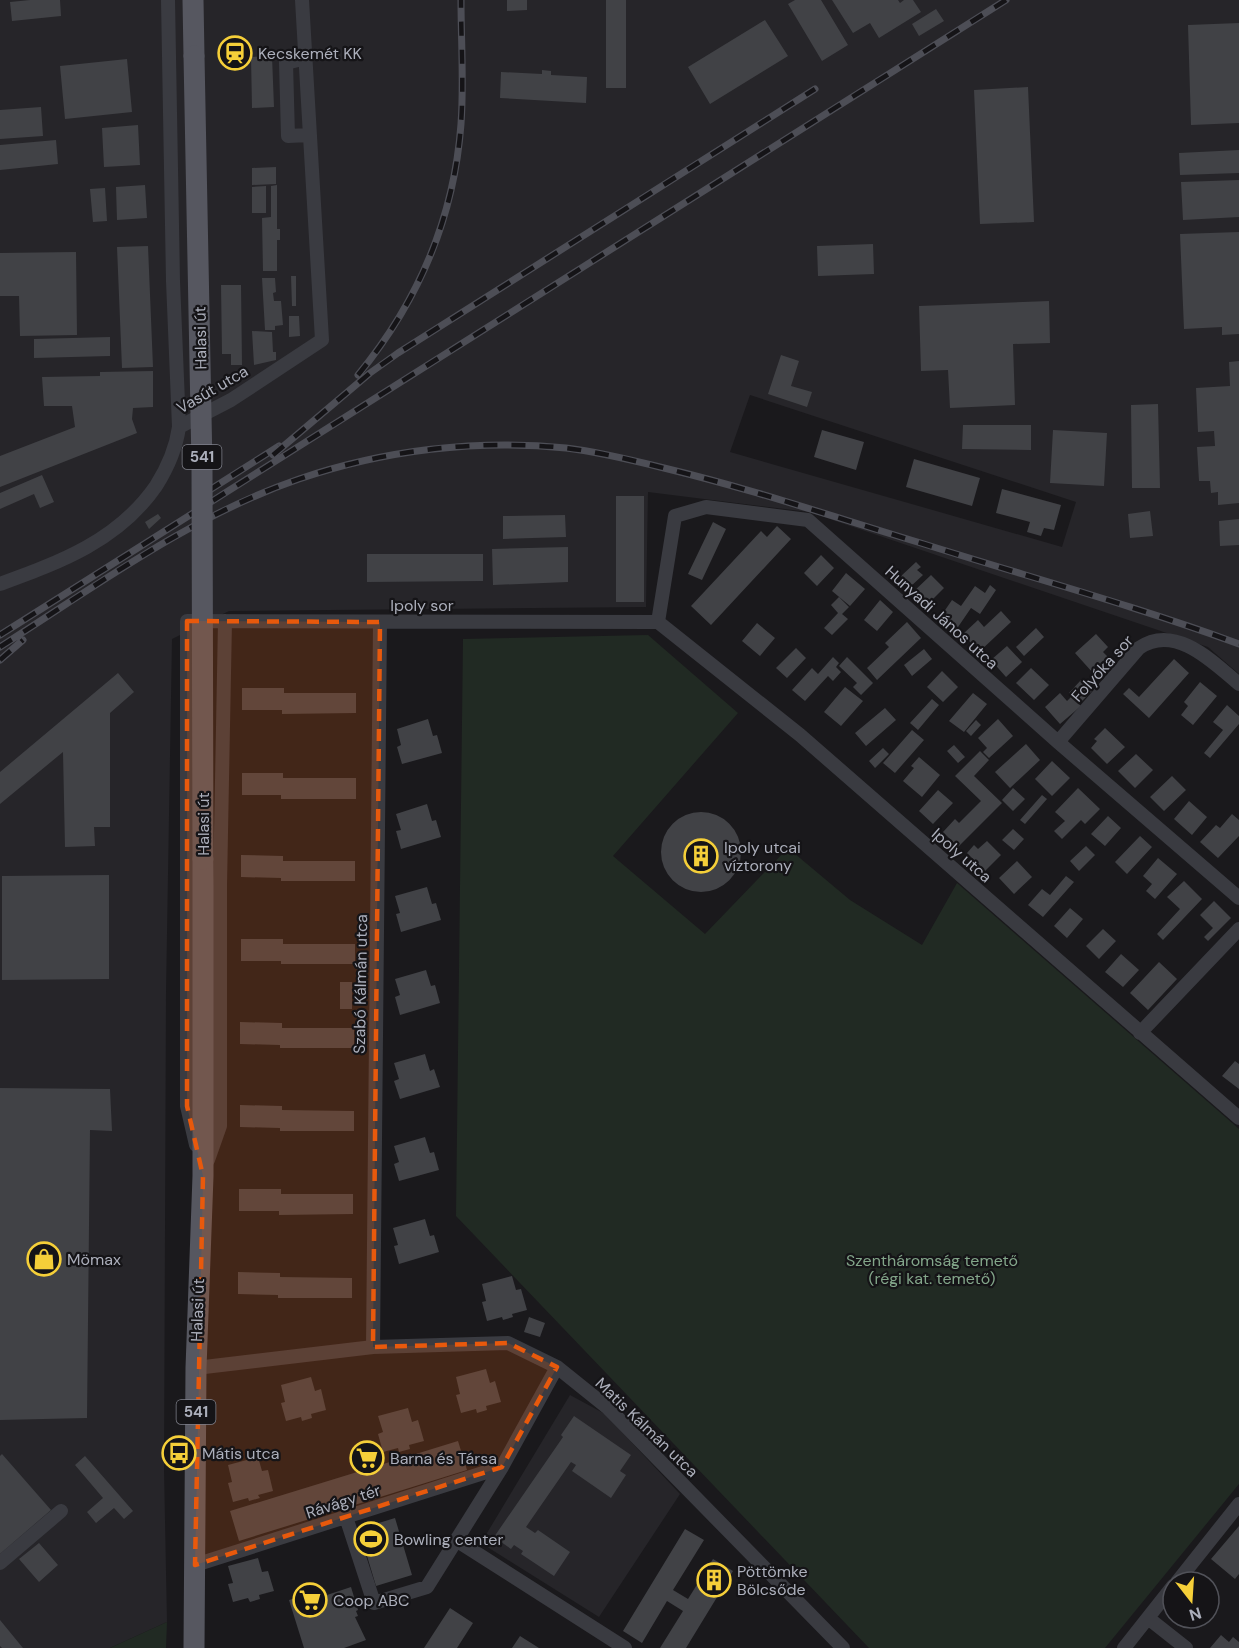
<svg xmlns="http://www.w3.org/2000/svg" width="1239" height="1648" viewBox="0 0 1239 1648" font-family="'DM Sans',sans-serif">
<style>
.built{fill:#262529;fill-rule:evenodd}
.green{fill:#212a23}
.building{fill:#414246}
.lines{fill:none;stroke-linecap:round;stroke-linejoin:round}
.minor{stroke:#3a3b41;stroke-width:14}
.primary{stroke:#565760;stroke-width:21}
.rail-casing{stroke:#4d4e56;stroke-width:7}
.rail{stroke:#151417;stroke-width:4.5;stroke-dasharray:14;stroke-linecap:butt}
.primary-bridge{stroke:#565760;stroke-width:21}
.marked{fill:#e8590c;fill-opacity:0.2;stroke:#e8590c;stroke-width:4.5;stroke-dasharray:12 8;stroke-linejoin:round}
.labels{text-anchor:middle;stroke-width:4.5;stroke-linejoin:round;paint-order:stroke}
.shield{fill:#151417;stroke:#7f808a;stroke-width:1.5}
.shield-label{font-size:15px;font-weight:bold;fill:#acafbb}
.poi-label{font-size:16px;fill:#acafbb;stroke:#151417;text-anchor:start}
.street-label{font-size:16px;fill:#acafbb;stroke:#151417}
.park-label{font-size:16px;fill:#83a68a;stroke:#151417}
</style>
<rect width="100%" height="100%" fill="#1a191c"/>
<!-- built -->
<path class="built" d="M 0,0 L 1239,0 L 1239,674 L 1208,647 L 809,512 L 648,492 L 646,607 L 229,611 L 172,639 L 166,993 L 164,1469 L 167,1622 L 110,1648 L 0,1648 ZM 750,395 L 1076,502 L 1062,547 L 730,452 Z
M 570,1395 L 605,1414 L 680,1494 L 599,1617 L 481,1543 Z"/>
<!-- green -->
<path class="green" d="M 648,635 L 738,713 L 613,856 L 705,934 L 788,848 L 850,900 L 922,945 L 957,883 L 1239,1129 L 1239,1484 L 1105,1648 L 869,1648 L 456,1216 L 463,639 Z
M 167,1622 L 166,1648 L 110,1648 Z"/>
<!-- building -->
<path class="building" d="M 30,0 L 60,0 L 61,16 L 12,21 L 10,2 Z
M 507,0 L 527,0 L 527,10 L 507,11 Z
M 606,0 L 626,0 L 626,88 L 606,88 Z
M 795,0 L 821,0 L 848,45 L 822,61 L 788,4 Z
M 832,0 L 898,0 L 900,3 L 904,0 L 913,0 L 921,12 L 879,38 L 870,23 L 853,33 Z
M 936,9 L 944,21 L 919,36 L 912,24 Z
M 765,20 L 788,56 L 710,104 L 688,67 Z
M 1239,23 L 1239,123 L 1191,125 L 1188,25 Z
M 272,56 L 274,107 L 252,108 L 251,57 Z
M 127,59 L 132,112 L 65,119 L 60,66 Z
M 542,70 L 551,71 L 551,75 L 587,77 L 586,103 L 500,98 L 501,72 L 542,74 Z
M 1028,87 L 1034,222 L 980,224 L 974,90 Z
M 41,107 L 43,136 L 0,139 L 0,110 Z
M 138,125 L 140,165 L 104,167 L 102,128 Z
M 56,140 L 58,164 L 0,170 L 0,145 Z
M 1239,150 L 1239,173 L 1180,175 L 1179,153 Z
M 276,167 L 276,184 L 252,185 L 252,168 Z
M 1239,180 L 1239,217 L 1183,220 L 1181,182 Z
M 145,185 L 147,218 L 117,220 L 116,187 Z
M 277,185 L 277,229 L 280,229 L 280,240 L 277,240 L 277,271 L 263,271 L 262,218 L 271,217 L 271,186 Z
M 266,186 L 266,213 L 252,213 L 252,187 Z
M 105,188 L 107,221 L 93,222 L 90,189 Z
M 1239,232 L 1239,334 L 1222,335 L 1222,327 L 1184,329 L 1180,234 Z
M 873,244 L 874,274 L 818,276 L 817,246 Z
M 148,246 L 153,367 L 122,368 L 117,247 Z
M 76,252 L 77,335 L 20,336 L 19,296 L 0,296 L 0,253 Z
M 291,276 L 296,276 L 296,306 L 292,306 Z
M 262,278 L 275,278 L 276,292 L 273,293 L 274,301 L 281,301 L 283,325 L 275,326 L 275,330 L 265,330 Z
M 221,285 L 241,285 L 242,365 L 231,365 L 231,354 L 222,354 Z
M 1049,301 L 1050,343 L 1013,344 L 1015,405 L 950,408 L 948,370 L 921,371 L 919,306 Z
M 289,316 L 299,316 L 300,336 L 289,337 Z
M 252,331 L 272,332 L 273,352 L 276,352 L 276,360 L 254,365 Z
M 110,337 L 110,356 L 34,358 L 34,339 Z
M 781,355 L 799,361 L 791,386 L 812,392 L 807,407 L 768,394 Z
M 1239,361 L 1239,503 L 1218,505 L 1218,492 L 1211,493 L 1210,481 L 1199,481 L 1197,447 L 1215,446 L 1214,431 L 1198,432 L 1196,388 L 1230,386 L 1229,362 Z
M 153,371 L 153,407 L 133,408 L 132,419 L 137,433 L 0,487 L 0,456 L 75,427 L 72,406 L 44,406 L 42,377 L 100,376 L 100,372 Z
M 1158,404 L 1160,488 L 1132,488 L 1131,405 Z
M 963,425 L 1031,425 L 1031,450 L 962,449 Z
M 822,430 L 864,442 L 856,470 L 814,457 Z
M 1053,430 L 1107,433 L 1104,486 L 1050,483 Z
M 914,459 L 980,478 L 972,506 L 906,487 Z
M 42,475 L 54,502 L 40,508 L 34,494 L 0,509 L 0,493 Z
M 1002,489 L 1061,505 L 1054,530 L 1044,528 L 1041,536 L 1027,532 L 1030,522 L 996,513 Z
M 616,496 L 644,496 L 644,602 L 616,602 Z
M 1150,511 L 1153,536 L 1130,538 L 1128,514 Z
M 158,514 L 161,518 L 149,529 L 145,522 Z
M 565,515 L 566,537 L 503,539 L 503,516 Z
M 1239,519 L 1239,545 L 1220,546 L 1219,521 Z
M 713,522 L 726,529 L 702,580 L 688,574 Z
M 777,526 L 791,539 L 711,625 L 691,606 L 761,531 L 767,537 Z
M 568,547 L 568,582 L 493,585 L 492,549 Z
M 367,554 L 483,554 L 483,581 L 367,582 Z
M 821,555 L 834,568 L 817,586 L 804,573 Z
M 916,562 L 921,567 L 917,570 L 923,575 L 910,587 L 900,577 Z
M 846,573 L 865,589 L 850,606 L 832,591 Z
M 931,575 L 944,588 L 926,606 L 912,593 Z
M 990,585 L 996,590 L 980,614 L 971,608 L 958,627 L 941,616 L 952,600 L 961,606 L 975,586 L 985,593 Z
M 839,597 L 849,607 L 842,614 L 848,619 L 832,635 L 824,628 L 838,613 L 831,605 Z
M 880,600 L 893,612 L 877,631 L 864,620 Z
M 1001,611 L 1011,622 L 979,652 L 963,634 L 978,620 L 984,627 Z
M 907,622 L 921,638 L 877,680 L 867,668 L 889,647 L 885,643 Z
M 757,623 L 775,638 L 760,656 L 742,641 Z
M 1036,628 L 1044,637 L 1024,656 L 1016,647 Z
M 1096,634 L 1108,647 L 1103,652 L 1109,658 L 1093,673 L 1075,653 Z
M 1007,646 L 1022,662 L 1006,677 L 991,660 Z
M 796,648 L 806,658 L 787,678 L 776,668 Z
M 924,649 L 932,659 L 912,676 L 904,665 Z
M 833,657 L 839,663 L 836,667 L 841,672 L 833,681 L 828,676 L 805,701 L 792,690 L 812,668 L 818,674 Z
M 847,657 L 873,683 L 861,695 L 853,687 L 857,683 L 839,666 Z
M 1174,659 L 1189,673 L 1149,718 L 1123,694 L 1129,688 L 1139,697 Z
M 1031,668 L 1049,685 L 1034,700 L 1016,683 Z
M 942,671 L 958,687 L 943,702 L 927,687 Z
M 118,673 L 134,692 L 110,713 L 110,827 L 94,827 L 95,846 L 65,847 L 63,752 L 0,804 L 0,772 Z
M 1081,680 L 1092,691 L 1079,704 L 1081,706 L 1060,724 L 1045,707 L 1060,693 L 1067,701 L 1072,696 L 1069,693 Z
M 1200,682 L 1217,696 L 1193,725 L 1181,715 L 1188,706 L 1184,702 Z
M 845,687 L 863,701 L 841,726 L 824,712 Z
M 242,688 L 284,688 L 284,693 L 356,693 L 356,713 L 282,714 L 282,710 L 242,710 Z
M 973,693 L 987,704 L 964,732 L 949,721 Z
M 932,699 L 939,705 L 918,730 L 910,723 Z
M 1227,705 L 1239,716 L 1239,724 L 1210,758 L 1204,753 L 1223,730 L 1213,722 Z
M 885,708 L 896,720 L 866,746 L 855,733 Z
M 428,719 L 433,736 L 437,735 L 442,753 L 402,764 L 397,747 L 401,745 L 397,729 Z
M 998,719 L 1013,736 L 989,758 L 983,752 L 987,748 L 978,738 Z
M 976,720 L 981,725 L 971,736 L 966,731 Z
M 1105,728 L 1125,747 L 1107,764 L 1091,748 L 1097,741 L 1094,739 Z
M 912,730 L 924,740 L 895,773 L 883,763 Z
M 1026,744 L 1040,760 L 1010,788 L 995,772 Z
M 954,745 L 965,757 L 958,763 L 947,751 Z
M 883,748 L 889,754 L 875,768 L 869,761 Z
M 980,751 L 989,760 L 974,776 L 1002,803 L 958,847 L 943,832 L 955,819 L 959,823 L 981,801 L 955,776 Z
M 1136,754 L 1153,770 L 1135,788 L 1118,771 Z
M 919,757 L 940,775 L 922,797 L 903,781 L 914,768 L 911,766 Z
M 1052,761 L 1070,778 L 1052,796 L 1035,779 Z
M 242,773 L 283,773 L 283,778 L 356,778 L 356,799 L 281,799 L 281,795 L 242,795 Z
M 1172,776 L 1186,790 L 1164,811 L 1150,797 Z
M 1013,788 L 1025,799 L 1013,811 L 1002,800 Z
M 1078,788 L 1100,809 L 1085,824 L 1081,820 L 1062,839 L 1054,831 L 1065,821 L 1055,812 Z
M 938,790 L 953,803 L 933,824 L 919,811 Z
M 1042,795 L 1047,799 L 1025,824 L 1020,820 Z
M 1189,801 L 1207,817 L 1192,835 L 1174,819 Z
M 427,804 L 432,821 L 436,820 L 441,837 L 401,849 L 396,831 L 401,830 L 396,814 Z
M661 852a40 40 0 1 1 80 0a40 40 0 1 1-80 0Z
M 1232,814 L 1239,820 L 1239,836 L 1218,858 L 1200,842 L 1216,825 L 1220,828 Z
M 1108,816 L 1121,828 L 1105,846 L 1091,834 Z
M 1013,829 L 1024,839 L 1014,850 L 1002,840 Z
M 1140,836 L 1152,847 L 1127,874 L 1115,862 Z
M 987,841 L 1001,855 L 985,871 L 967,853 L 974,845 L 978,849 Z
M 1086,846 L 1095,855 L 1079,871 L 1070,861 Z
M 241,855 L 283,856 L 283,861 L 355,861 L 355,881 L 281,881 L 281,878 L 241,877 Z
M 1158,858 L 1177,874 L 1155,899 L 1146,891 L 1152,884 L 1143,876 Z
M 1017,861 L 1032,877 L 1014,894 L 999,878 Z
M 109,875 L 109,979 L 2,980 L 2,876 Z
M 1066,876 L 1074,882 L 1043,917 L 1028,905 L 1042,889 L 1050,895 Z
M 1184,881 L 1202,899 L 1163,940 L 1157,934 L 1180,909 L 1167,897 Z
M 427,887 L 432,904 L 436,903 L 441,920 L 401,932 L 396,914 L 400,913 L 395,896 Z
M 1214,901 L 1231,918 L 1208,941 L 1204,937 L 1213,928 L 1200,915 Z
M 1070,908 L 1083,919 L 1067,938 L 1054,926 Z
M 1103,929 L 1116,941 L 1099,959 L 1086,946 Z
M 241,939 L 283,939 L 283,944 L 355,944 L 355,964 L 281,964 L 281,961 L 241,961 Z
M 1121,954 L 1139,970 L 1123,987 L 1105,972 Z
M 1159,962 L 1177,979 L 1148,1010 L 1130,993 Z
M 426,970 L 431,986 L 435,985 L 440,1003 L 400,1015 L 395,997 L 400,995 L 395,979 Z
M 340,982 L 352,982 L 352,1009 L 340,1009 Z
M 240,1022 L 282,1023 L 282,1028 L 354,1028 L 354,1048 L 280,1048 L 280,1045 L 240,1044 Z
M 425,1054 L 430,1071 L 434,1069 L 440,1087 L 400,1099 L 394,1081 L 399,1079 L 394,1063 Z
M 1235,1061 L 1239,1064 L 1239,1089 L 1222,1076 Z
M 0,1088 L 110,1089 L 112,1131 L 90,1130 L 87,1418 L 0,1420 Z
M 240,1105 L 282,1106 L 282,1110 L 354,1111 L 354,1131 L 280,1131 L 280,1128 L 240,1127 Z
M 425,1137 L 430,1153 L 434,1152 L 439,1170 L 399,1181 L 394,1164 L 399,1162 L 394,1146 Z
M 239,1189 L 281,1189 L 281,1194 L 353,1194 L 353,1214 L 279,1215 L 279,1211 L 239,1211 Z
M 425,1219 L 430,1236 L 434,1235 L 439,1252 L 399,1264 L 394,1246 L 398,1245 L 393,1228 Z
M 238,1272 L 280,1273 L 280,1277 L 352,1278 L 352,1298 L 278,1298 L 278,1295 L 238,1294 Z
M 512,1276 L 516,1290 L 521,1289 L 527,1310 L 512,1314 L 513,1317 L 503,1320 L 502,1317 L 487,1321 L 482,1302 L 486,1301 L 482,1284 Z
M 529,1317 L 545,1323 L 540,1337 L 524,1332 Z
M 486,1369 L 490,1383 L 495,1381 L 501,1402 L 486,1406 L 487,1410 L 477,1413 L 476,1409 L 461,1413 L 456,1395 L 460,1394 L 456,1377 Z
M 311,1377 L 315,1391 L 321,1389 L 326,1410 L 311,1414 L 312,1418 L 302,1421 L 301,1417 L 286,1421 L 281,1403 L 285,1402 L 281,1385 Z
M 408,1408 L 412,1422 L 418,1420 L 424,1441 L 409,1445 L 410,1449 L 399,1452 L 398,1448 L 383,1452 L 378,1434 L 383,1432 L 378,1416 Z
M 574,1416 L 631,1455 L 620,1471 L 626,1475 L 611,1498 L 572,1471 L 576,1465 L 571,1462 L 526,1527 L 535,1533 L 538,1530 L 570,1552 L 554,1576 L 521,1554 L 523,1551 L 514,1545 L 511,1549 L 494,1537 L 563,1437 L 561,1435 Z
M 458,1441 L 467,1470 L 239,1541 L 230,1511 Z
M 2,1454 L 51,1510 L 0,1554 L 0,1456 Z
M 85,1456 L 133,1511 L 124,1519 L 114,1508 L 96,1523 L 87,1512 L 103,1498 L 75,1465 Z
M 258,1457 L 262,1471 L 268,1470 L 273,1491 L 258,1495 L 260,1498 L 249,1501 L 248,1498 L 233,1502 L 228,1483 L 232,1482 L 228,1465 Z
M 395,1518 L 412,1575 L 376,1586 L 359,1529 Z
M 1239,1526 L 1239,1574 L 1235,1579 L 1211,1559 Z
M 685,1529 L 704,1540 L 673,1590 L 688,1599 L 713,1559 L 733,1571 L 686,1648 L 660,1648 L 683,1611 L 667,1601 L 642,1643 L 623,1631 Z
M 39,1543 L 58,1565 L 39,1582 L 19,1559 Z
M 258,1558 L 262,1572 L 268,1571 L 274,1591 L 259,1595 L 260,1599 L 250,1602 L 248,1598 L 233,1602 L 228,1584 L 233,1583 L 228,1566 Z
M 351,1587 L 358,1610 L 356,1611 L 358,1616 L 355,1617 L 366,1640 L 344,1648 L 304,1648 L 289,1600 L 325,1589 L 327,1595 Z
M 450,1608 L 473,1623 L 457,1648 L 424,1648 Z
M 0,1620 L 23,1648 L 2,1648 L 0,1646 Z
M 1221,1635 L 1229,1642 L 1233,1637 L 1239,1642 L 1239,1648 L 1210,1648 Z
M 520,1636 L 539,1648 L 512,1648 Z"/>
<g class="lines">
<!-- minor -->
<path class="minor" d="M 306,58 L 286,63 L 288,136 L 309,135
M 179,427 L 231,400 L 322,340 L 302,0
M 0,584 C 60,562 118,541 156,486 C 168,467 176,449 179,427 L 173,281 L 168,0
M 658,622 L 675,516 L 706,507 L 808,520 L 1058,742 L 1239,898
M 658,622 L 800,735 L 1239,1118
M 1058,742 L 1139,648 C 1175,623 1213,662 1239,684
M 1140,1033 L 1239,929
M 196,1145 L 187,1106 L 187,621 L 658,622
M 208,1160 L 220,1126 L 220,886 L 225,621
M 373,1347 L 380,622
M 196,1368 L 373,1347 L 508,1343 L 557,1367 L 608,1408 L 843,1648
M 346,1517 L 374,1603 L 427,1587 L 502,1467 L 557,1367
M 456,1540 L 625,1648
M 0,1563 L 61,1511
M 195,1565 L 502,1467
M 1177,1582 L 1239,1504
M 1148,1618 L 1186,1648
M 1124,1648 L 1173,1586"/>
<!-- primary -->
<path class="primary" d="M 193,0 L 194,56
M 194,1648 L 196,1368 L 203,1176 L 203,859"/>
<defs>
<path id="rail" d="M 358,375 C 418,302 454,219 461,124 C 464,83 461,41 461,0
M 273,455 L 370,373 L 398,353 L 815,89
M 208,491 L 279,446
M 0,635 L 1006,0
M 0,647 C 96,586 191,516 299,479 C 384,450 477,439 566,448 C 599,452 632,460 664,468 C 752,489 837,518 924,544 C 1029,577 1136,606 1239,644
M 0,660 L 23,640"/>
</defs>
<!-- rail casing -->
<use href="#rail" class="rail-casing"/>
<!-- rail -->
<use href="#rail" class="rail"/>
<!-- primary-bridge -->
<path class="primary-bridge" d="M 194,56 L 202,466 L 203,859"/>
</g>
<!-- marked area -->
<path class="marked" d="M 187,621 L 380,622 L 373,1347 L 508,1343 L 557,1367 L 502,1467 L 195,1565 L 203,1176 L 187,1106 Z"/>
<!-- icons -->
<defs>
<symbol id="station-ring" viewBox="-11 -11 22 22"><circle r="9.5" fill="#151417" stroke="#f5cf39" stroke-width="1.5"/><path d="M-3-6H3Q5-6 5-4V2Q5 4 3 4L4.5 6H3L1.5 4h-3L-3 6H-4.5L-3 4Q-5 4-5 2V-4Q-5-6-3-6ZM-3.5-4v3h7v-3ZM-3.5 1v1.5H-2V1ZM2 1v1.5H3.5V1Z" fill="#f5cf39"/></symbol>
<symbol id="building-ring" viewBox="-11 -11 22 22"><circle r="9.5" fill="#151417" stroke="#f5cf39" stroke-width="1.5"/><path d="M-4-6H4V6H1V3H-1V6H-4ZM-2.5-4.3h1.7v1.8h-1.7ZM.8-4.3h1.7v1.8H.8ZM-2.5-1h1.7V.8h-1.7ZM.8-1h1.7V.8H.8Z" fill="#f5cf39"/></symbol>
<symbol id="shop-ring" viewBox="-11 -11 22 22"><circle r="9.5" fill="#151417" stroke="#f5cf39" stroke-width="1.5"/><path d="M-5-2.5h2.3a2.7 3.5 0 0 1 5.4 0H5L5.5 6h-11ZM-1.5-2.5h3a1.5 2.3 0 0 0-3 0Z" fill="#f5cf39"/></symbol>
<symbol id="bus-ring" viewBox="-11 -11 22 22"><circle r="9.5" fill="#151417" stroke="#f5cf39" stroke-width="1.5"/><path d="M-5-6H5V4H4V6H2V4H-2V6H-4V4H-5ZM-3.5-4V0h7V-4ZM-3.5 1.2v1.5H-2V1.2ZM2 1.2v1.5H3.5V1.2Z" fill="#f5cf39"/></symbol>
<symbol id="supermarket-ring" viewBox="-11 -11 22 22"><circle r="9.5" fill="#151417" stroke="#f5cf39" stroke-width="1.5"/><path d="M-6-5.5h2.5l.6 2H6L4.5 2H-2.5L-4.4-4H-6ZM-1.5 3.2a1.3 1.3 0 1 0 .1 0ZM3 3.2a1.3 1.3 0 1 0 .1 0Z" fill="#f5cf39"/></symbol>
<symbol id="stadium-ring" viewBox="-11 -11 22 22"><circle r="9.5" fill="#151417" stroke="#f5cf39" stroke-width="1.5"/><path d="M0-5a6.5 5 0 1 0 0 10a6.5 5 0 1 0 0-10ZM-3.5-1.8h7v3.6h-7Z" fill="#f5cf39"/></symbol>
</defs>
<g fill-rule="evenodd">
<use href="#station-ring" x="216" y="34" width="38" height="38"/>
<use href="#building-ring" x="682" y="837" width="38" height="38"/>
<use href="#shop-ring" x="25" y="1240" width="38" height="38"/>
<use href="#bus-ring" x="160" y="1434" width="38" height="38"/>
<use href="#supermarket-ring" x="348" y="1439" width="38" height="38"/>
<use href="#stadium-ring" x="352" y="1520" width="38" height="38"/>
<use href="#building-ring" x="695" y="1561" width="38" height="38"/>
<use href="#supermarket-ring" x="291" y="1581" width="38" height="38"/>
</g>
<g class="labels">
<!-- shield labels -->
<g class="shield">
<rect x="182.5" y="445" width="39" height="24" rx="4.5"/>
<rect x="176.5" y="1400" width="39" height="24" rx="4.5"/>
</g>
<g class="shield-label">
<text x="202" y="462">541</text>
<text x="196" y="1417">541</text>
</g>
<!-- poi labels -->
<g class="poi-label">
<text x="258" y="59">Kecskemét KK</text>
<text x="724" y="853">Ipoly utcai<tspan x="724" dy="18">víztorony</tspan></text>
<text x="67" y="1265">Mömax</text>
<text x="202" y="1459">Mátis utca</text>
<text x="390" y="1464">Barna és Társa</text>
<text x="394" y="1545">Bowling center</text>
<text x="737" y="1577">Pöttömke<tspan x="737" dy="18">Bölcsőde</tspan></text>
<text x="333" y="1606">Coop ABC</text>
</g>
<!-- street labels -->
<g class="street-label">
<text transform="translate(200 338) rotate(-91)" y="6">Halasi út</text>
<text transform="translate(212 389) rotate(-30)" y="6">Vasút utca</text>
<text x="422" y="611">Ipoly sor</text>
<text transform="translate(942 617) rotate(42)" y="6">Hunyadi János utca</text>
<text transform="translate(1102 668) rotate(-48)" y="6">Folyóka sor</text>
<text transform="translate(203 824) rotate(-90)" y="6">Halasi út</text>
<text transform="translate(962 855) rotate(41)" y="6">Ipoly utca</text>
<text transform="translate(360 984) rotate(-89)" y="6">Szabó Kálmán utca</text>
<text transform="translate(197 1310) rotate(-88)" y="6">Halasi út</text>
<text transform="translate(647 1427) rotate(44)" y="6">Matis Kálmán utca</text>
<text transform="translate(343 1501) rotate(-18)" y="6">Rávágy tér</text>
</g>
<!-- park labels -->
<g class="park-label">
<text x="932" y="1266">Szentháromság temető<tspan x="932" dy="18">(régi kat. temető)</tspan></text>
</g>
</g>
<!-- north arrow -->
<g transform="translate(1191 1600) rotate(163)"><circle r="28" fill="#151417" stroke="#515259" stroke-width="1.5"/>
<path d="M0-4.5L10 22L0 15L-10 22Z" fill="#f5cf39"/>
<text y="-9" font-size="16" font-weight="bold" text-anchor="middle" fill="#acafbb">N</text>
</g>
</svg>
